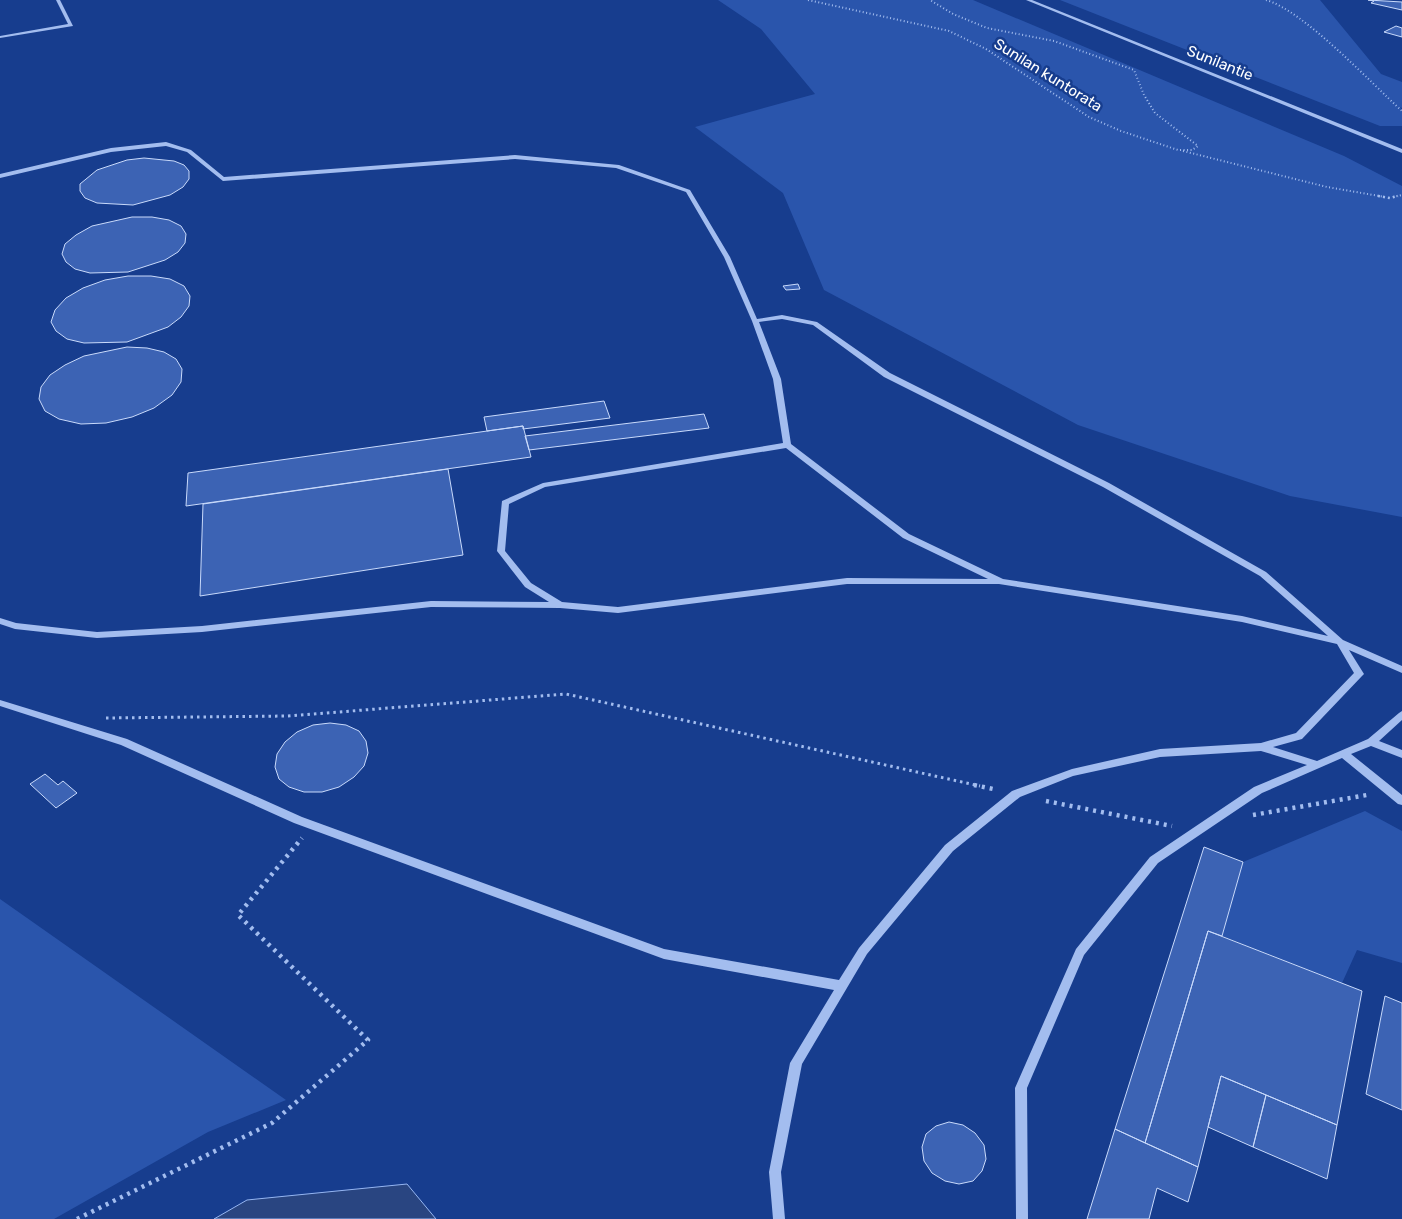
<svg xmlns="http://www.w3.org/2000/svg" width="1402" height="1219" viewBox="0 0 1402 1219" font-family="Rubik,sans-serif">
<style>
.green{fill:#2a55ac}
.water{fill:#294581;stroke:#96b6f2}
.building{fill:#3c63b4;stroke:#c9dafb}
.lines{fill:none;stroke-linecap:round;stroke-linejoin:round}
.path-far3{stroke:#a3bdef;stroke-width:2;stroke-dasharray:1 2.5;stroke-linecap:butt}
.path-far2{stroke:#a3bdef;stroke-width:2.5;stroke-dasharray:2 3;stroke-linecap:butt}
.path-far1{stroke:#a3bdef;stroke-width:3;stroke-dasharray:2.5 4;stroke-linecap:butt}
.path{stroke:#a3bdef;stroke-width:4.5;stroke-dasharray:3 5;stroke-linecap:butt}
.minor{fill:#a3bdef;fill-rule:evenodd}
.labels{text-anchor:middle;stroke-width:5;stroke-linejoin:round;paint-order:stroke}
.far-street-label{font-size:15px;fill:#fff;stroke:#173d8e}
</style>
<rect width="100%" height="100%" fill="#173d8e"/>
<!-- green -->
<path class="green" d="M 718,0 L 973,0 L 1344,156 L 1402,186 L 1402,517 L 1290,496 L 1078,425 L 824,290 L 783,193 L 695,127 L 815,94 L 761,29 Z
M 1060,0 L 1320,0 L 1381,74 L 1402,82 L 1402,108 L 1400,107 L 1402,111 L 1402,126 L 1380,126 Z
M 1365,811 L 1402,831 L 1402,963 L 1357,950 L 1342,983 L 1222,936 L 1243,862 Z
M 0,899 L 286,1100 L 208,1132 L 54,1219 L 0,1219 Z"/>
<!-- water -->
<path class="water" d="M 407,1184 L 436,1219 L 214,1219 L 247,1200 Z"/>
<!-- building -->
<path class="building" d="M 1368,0 L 1402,2 L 1402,10 L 1371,3 L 1374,1 Z
M 1396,26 L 1402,28 L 1402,37 L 1384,32 Z
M 144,158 L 174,161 L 184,165 L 189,171 L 189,179 L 183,187 L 170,195 L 133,205 L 97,203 L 85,198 L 80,191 L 80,184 L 97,170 L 127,160 Z
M 132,217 L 152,217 L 169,220 L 181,226 L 186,234 L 185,243 L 178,252 L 165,260 L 128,272 L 90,273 L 75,269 L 66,262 L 62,254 L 65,244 L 76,235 L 92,226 Z
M 128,276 L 151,276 L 170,279 L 184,286 L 190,296 L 189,306 L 181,317 L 168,327 L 127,342 L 84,343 L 67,339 L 56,331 L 51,322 L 55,310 L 66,298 L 83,288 L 105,280 Z
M 798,284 L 800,289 L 786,290 L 783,286 Z
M 127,347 L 147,348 L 164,352 L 176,359 L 182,369 L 181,382 L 172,395 L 154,408 L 132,417 L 106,423 L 81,424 L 59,419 L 45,411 L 39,399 L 41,387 L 50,375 L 65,365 L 84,356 Z
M 604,401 L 610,418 L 523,429 L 523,426 L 487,431 L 484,417 Z
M 704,414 L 709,428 L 529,450 L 525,436 Z
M 523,426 L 531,457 L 186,506 L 188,473 Z
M 448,469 L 463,555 L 200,596 L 203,504 Z
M 330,723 L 346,725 L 359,731 L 366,741 L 368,753 L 364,766 L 354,777 L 339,787 L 322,792 L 304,792 L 289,787 L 279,779 L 275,767 L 277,754 L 285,742 L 297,732 L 313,725 Z
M 45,774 L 58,785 L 63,781 L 77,793 L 56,808 L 30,784 Z
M 1204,847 L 1243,862 L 1222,936 L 1208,931 L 1145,1143 L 1115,1129 Z
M 1208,931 L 1362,991 L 1337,1125 L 1221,1076 L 1198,1167 L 1145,1143 Z
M 1385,996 L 1402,1003 L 1402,1110 L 1366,1094 Z
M 1221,1076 L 1266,1095 L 1253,1147 L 1208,1127 Z
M 1266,1095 L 1337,1125 L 1327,1179 L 1253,1147 Z
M 949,1122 L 963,1125 L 975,1133 L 984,1145 L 986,1159 L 982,1171 L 973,1181 L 959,1184 L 945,1181 L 932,1173 L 924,1161 L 922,1147 L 926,1134 L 936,1126 Z
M 1115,1129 L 1198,1167 L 1188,1202 L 1157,1188 L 1149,1219 L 1087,1219 Z"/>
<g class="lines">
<!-- path-far3 -->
<path class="path-far3" d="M 808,0 L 949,31 L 986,49 L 1089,117 L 1121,131 L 1178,150 L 1192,150 L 1198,146 L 1155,113 L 1144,95 L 1134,70 L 1054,41 L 987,28 L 953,14 L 930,0
M 1266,0 C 1304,11 1370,82 1402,111
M 1183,151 L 1327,187 L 1385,197
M 1393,197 L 1402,195"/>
<!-- path-far2 -->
<path class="path-far2" d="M 1378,196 L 1390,198 L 1398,196"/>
<!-- path-far1 -->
<path class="path-far1" d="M 106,718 L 288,716 L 566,694 L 980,786"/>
<!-- path -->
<path class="path" d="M 974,785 L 993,789
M 1046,801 L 1172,826
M 1253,815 L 1367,795
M 77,1219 L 272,1123 L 368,1040 L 238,915 L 302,838"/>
<!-- minor -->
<path class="minor" d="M 56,0 L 60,0 L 73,26 L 0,38 L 0,36 L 68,24 Z
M 1026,0 L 1032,0 L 1402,149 L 1402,153 Z
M 166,142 L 191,150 L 224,177 L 515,155 L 619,165 L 690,190 L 730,257 L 757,319 L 782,315 L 817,322 L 890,373 L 1109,483 L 1266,572 L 1343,640 L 1402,666 L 1402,673 L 1349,650 L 1364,674 L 1362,676 L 1302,739 L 1273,747 L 1317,761 L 1368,739 L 1399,713 L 1402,711 L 1402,720 L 1379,741 L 1402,750 L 1402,758 L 1371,746 L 1351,754 L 1402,795 L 1402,805 L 1398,804 L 1342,758 L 1262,793 L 1158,863 L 1084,955 L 1027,1088 L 1028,1219 L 1016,1219 L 1015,1088 L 1076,949 L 1150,857 L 1254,787 L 1307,765 L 1261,751 L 1160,757 L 1073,776 L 1020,797 L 953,851 L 867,954 L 802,1064 L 781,1172 L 785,1219 L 773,1219 L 769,1172 L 790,1063 L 834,990 L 664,959 L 294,823 L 121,745 L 0,706 L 0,700 L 127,739 L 302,817 L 664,949 L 839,980 L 859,948 L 945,845 L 1012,791 L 1072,769 L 1160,749 L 1261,743 L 1296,733 L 1354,673 L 1337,644 L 1242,622 L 999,584 L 847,584 L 618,613 L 560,608 L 431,607 L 202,632 L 97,638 L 15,629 L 0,624 L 0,618 L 16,623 L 97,632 L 202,626 L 431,601 L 549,602 L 525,587 L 497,551 L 502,501 L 543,483 L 783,443 L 773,379 L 752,321 L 724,257 L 686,192 L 616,168 L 515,159 L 223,181 L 187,152 L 166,146 L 111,152 L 0,178 L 0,174 L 111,148 ZM 782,319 L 813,325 L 884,377 L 1103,487 L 1260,576 L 1328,636 L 1242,616 L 1003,579 L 909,534 L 791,444 L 781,379 L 759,322 ZM 786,448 L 903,538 L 988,579 L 847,578 L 618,607 L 562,602 L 531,583 L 505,551 L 509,504 L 545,487 Z"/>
</g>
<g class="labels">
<!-- far-street labels -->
<g class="far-street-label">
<text transform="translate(1220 63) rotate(22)" y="5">Sunilantie</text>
<text transform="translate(1048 75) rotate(32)" y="5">Sunilan kuntorata</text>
</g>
</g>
</svg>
